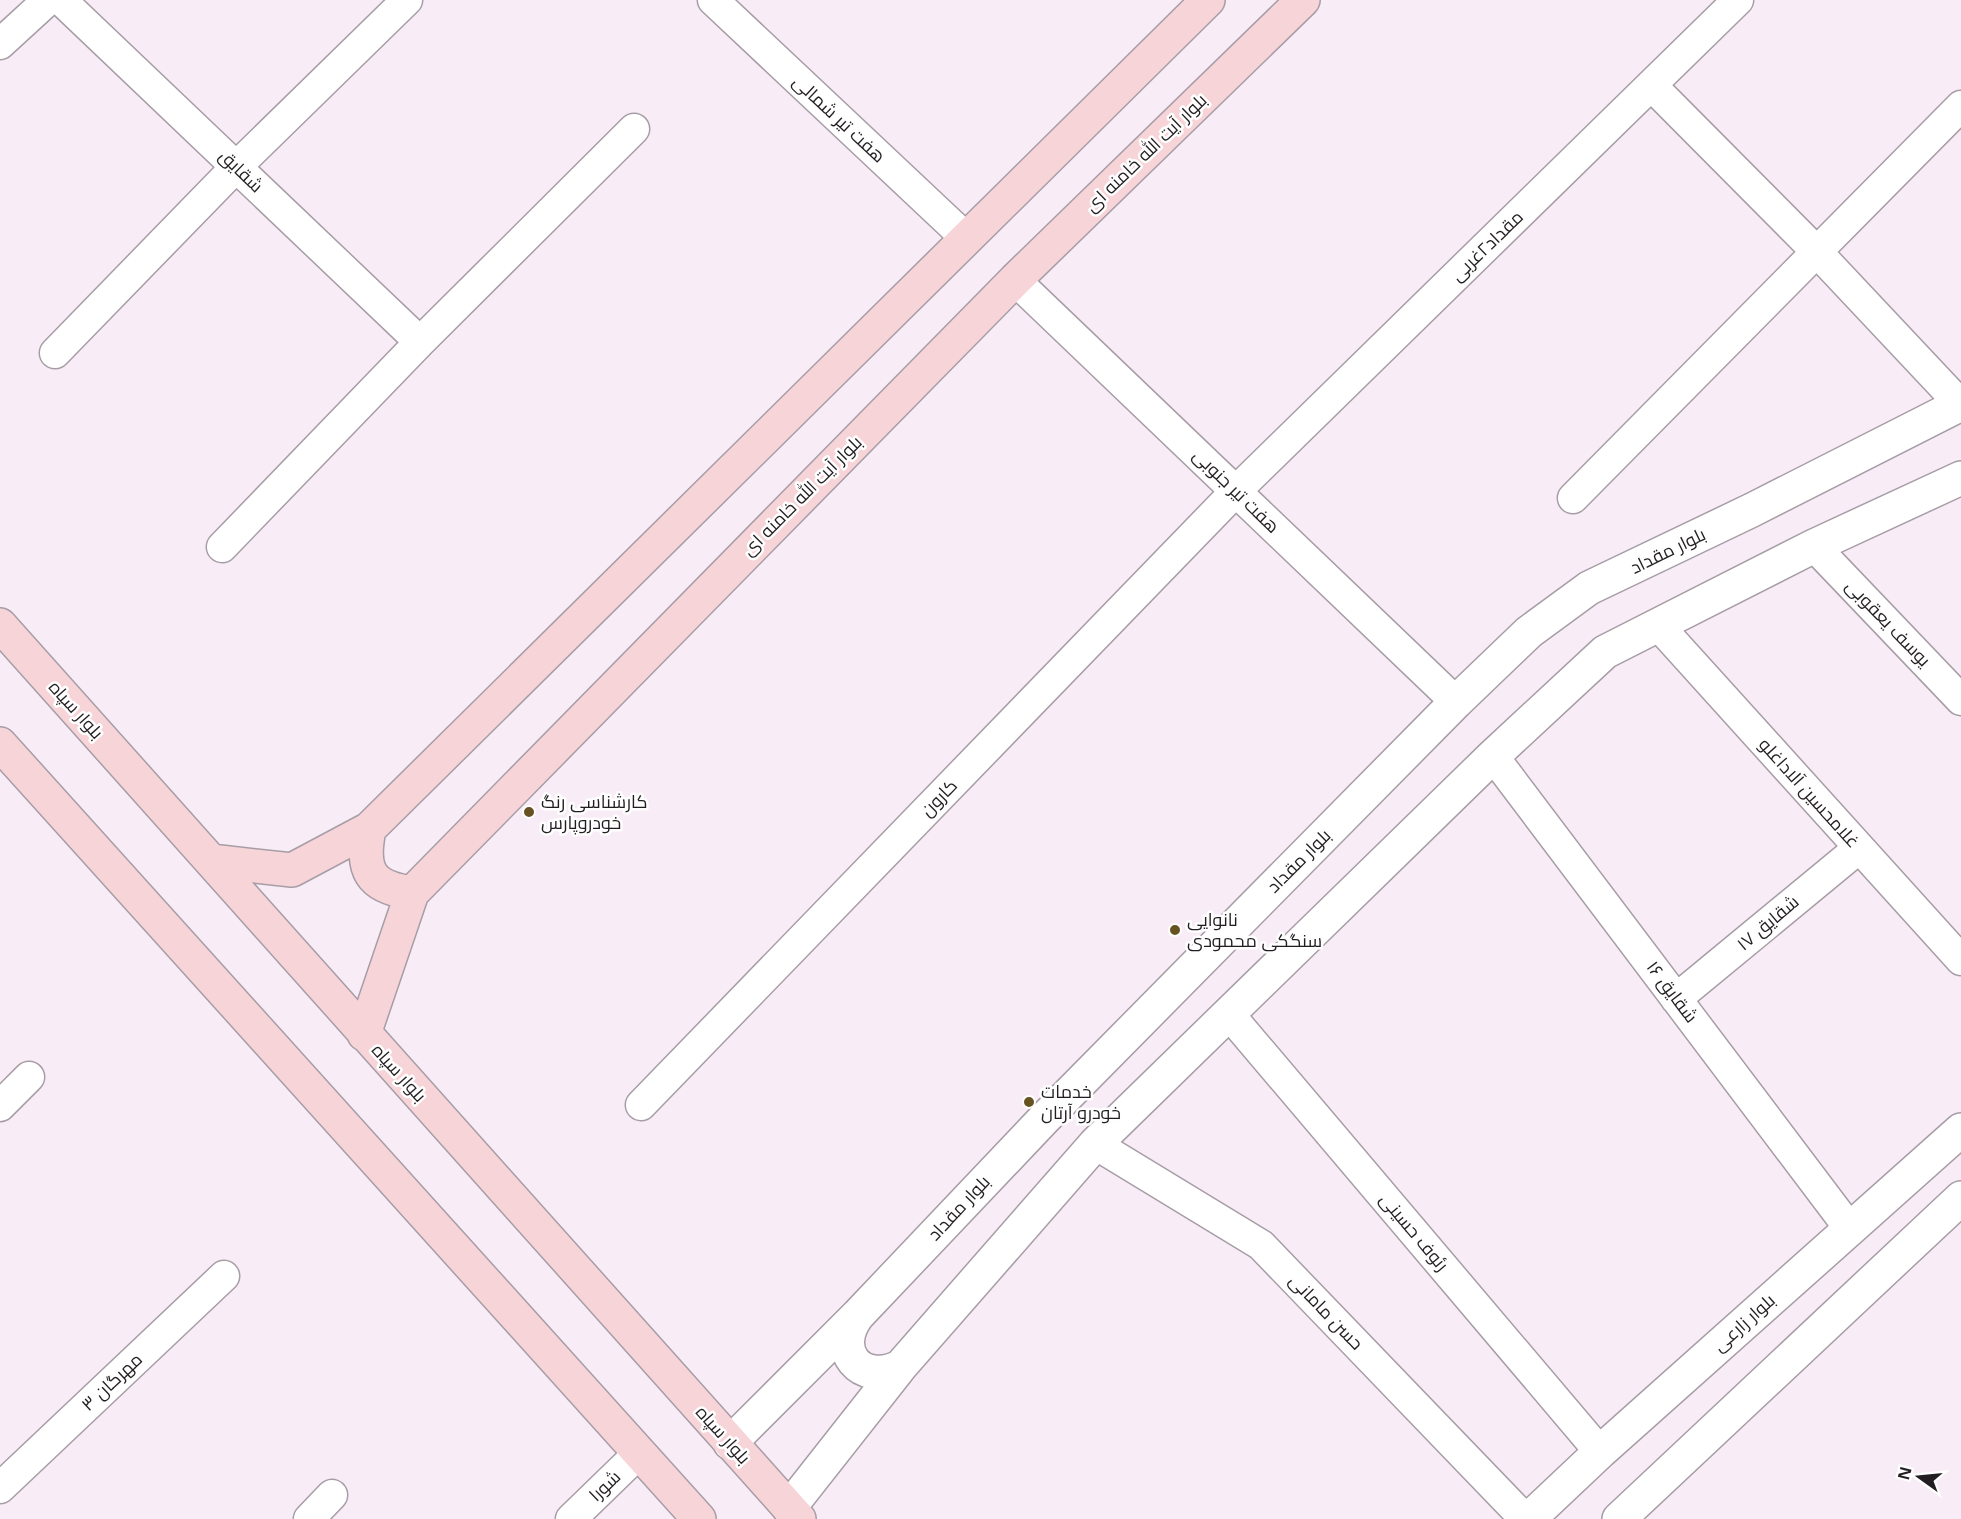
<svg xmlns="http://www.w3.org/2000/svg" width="1961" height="1519" viewBox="0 0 1961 1519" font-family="'Open Sans',Cairo,sans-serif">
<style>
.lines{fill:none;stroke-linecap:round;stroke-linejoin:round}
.minor-casing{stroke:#a79da6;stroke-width:33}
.tertiary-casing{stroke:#a79da6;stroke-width:36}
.secondary-casing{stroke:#a79da6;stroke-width:36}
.minor{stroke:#fff;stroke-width:30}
.tertiary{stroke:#fff;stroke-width:33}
.secondary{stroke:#f7d4d8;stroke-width:33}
.poi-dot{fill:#675322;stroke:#fefefe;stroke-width:2}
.labels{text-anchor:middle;stroke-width:5;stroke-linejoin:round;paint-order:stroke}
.street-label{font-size:18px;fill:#211d20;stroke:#fefefe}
.poi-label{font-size:18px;fill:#211d20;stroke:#fefefe;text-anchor:start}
</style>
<rect width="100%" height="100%" fill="#f8edf7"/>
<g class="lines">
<defs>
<path id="minor" d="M 61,0 L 420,342
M 713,0 L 966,238
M 0,44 L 48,0
M 1651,85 L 1817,252 L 1960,404
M 1015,280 L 1456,702
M 55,353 L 236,167 L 407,0
M 1573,498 L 1961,106
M 1814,546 L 1961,700
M 222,547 L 420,342 L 634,129
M 1658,625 L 1961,960
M 1493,756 L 1850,1229
M 1676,999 L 1859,848
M 1228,1013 L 1600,1452
M 641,1105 L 1236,491 L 1738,0
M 0,1106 L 29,1077
M 1095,1144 L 1261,1245 L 1525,1519
M 0,1488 L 224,1276
M 309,1519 L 332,1495
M 571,1519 L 639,1453"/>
<path id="tertiary" d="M 858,1315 C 831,1350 860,1386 900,1367
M 730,1443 L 858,1315 L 1044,1119 L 1456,702 L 1529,632 L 1589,588 L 1752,510 L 1961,404
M 789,1508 L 900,1367 L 1095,1144 L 1493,756 L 1605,652 L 1814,546 L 1961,478
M 1529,1519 L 1600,1452 L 1961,1130
M 1619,1519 L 1961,1198"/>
<path id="secondary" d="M 0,625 L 799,1519
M 0,744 L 699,1519
M 369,829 C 361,870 369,887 412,893
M 211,861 L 292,870 L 369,829 L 1208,0
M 364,1034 L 412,893 L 1015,280 L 1303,0"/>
</defs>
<!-- minor casing -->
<use href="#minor" class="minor-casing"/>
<!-- tertiary casing -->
<use href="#tertiary" class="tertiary-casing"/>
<!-- secondary casing -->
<use href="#secondary" class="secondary-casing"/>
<!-- minor -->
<use href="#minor" class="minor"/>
<!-- tertiary -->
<use href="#tertiary" class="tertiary"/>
<!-- secondary -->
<use href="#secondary" class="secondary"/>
</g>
<!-- markers -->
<g class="poi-dot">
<circle cx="529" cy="812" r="6"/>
<circle cx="1175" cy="930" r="6"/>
<circle cx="1029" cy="1102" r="6"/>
</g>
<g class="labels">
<!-- street labels -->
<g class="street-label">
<text transform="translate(839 119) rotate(43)" y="6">هفت تیر شمالی</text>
<text transform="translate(1146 153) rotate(-44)" y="6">بلوار آیت الله خامنه ای</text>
<text transform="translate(241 171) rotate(44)" y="6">شقایق</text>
<text transform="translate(1487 246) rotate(-44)" y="6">مقداد۲غربی</text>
<text transform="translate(1236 491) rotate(44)" y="6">هفت تیر جنوبی</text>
<text transform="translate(802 496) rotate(-45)" y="6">بلوار آیت الله خامنه ای</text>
<text transform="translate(1668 551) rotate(-26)" y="6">بلوار مقداد</text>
<text transform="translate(1888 623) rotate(46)" y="6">یوسف یعقوبی</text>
<text transform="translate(76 710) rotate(48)" y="6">بلوار سپاه</text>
<text transform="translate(1809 793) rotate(48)" y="6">غلامحسین آلاداغلو</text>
<text transform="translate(939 798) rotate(-46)" y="6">کارون</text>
<text transform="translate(1299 861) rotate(-45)" y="6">بلوار مقداد</text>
<text transform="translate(1768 923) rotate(-40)" y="6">شقایق ۱۷</text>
<text transform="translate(1672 992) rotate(53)" y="6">شقایق ۱۶</text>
<text transform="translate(399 1073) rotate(48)" y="6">بلوار سپاه</text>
<text transform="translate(959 1208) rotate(-47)" y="6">بلوار مقداد</text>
<text transform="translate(1414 1232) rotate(50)" y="6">رئوف حسینی</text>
<text transform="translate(1326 1312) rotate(46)" y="6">حسن مامانی</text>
<text transform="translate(1744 1323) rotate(-42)" y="6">بلوار زارعی</text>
<text transform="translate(112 1382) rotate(-43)" y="6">مهرگان ۳</text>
<text transform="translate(723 1435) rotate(48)" y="6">بلوار سپاه</text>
<text transform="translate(605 1486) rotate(-44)" y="6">شورا</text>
</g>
<!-- poi labels -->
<g class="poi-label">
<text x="541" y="808">کارشناسی رنگ<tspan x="541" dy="21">خودروپارس</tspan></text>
<text x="1187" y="926">نانوایی<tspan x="1187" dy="21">سنگکی محمودی</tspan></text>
<text x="1041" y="1098">خدمات<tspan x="1041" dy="21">خودرو آرتان</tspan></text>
</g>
</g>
<!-- north arrow -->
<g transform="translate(1919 1477) rotate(285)" stroke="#fefefe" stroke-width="4.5" paint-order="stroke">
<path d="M0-4.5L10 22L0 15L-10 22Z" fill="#211d20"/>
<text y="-9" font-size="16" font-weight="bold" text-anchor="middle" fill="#211d20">N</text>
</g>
</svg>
